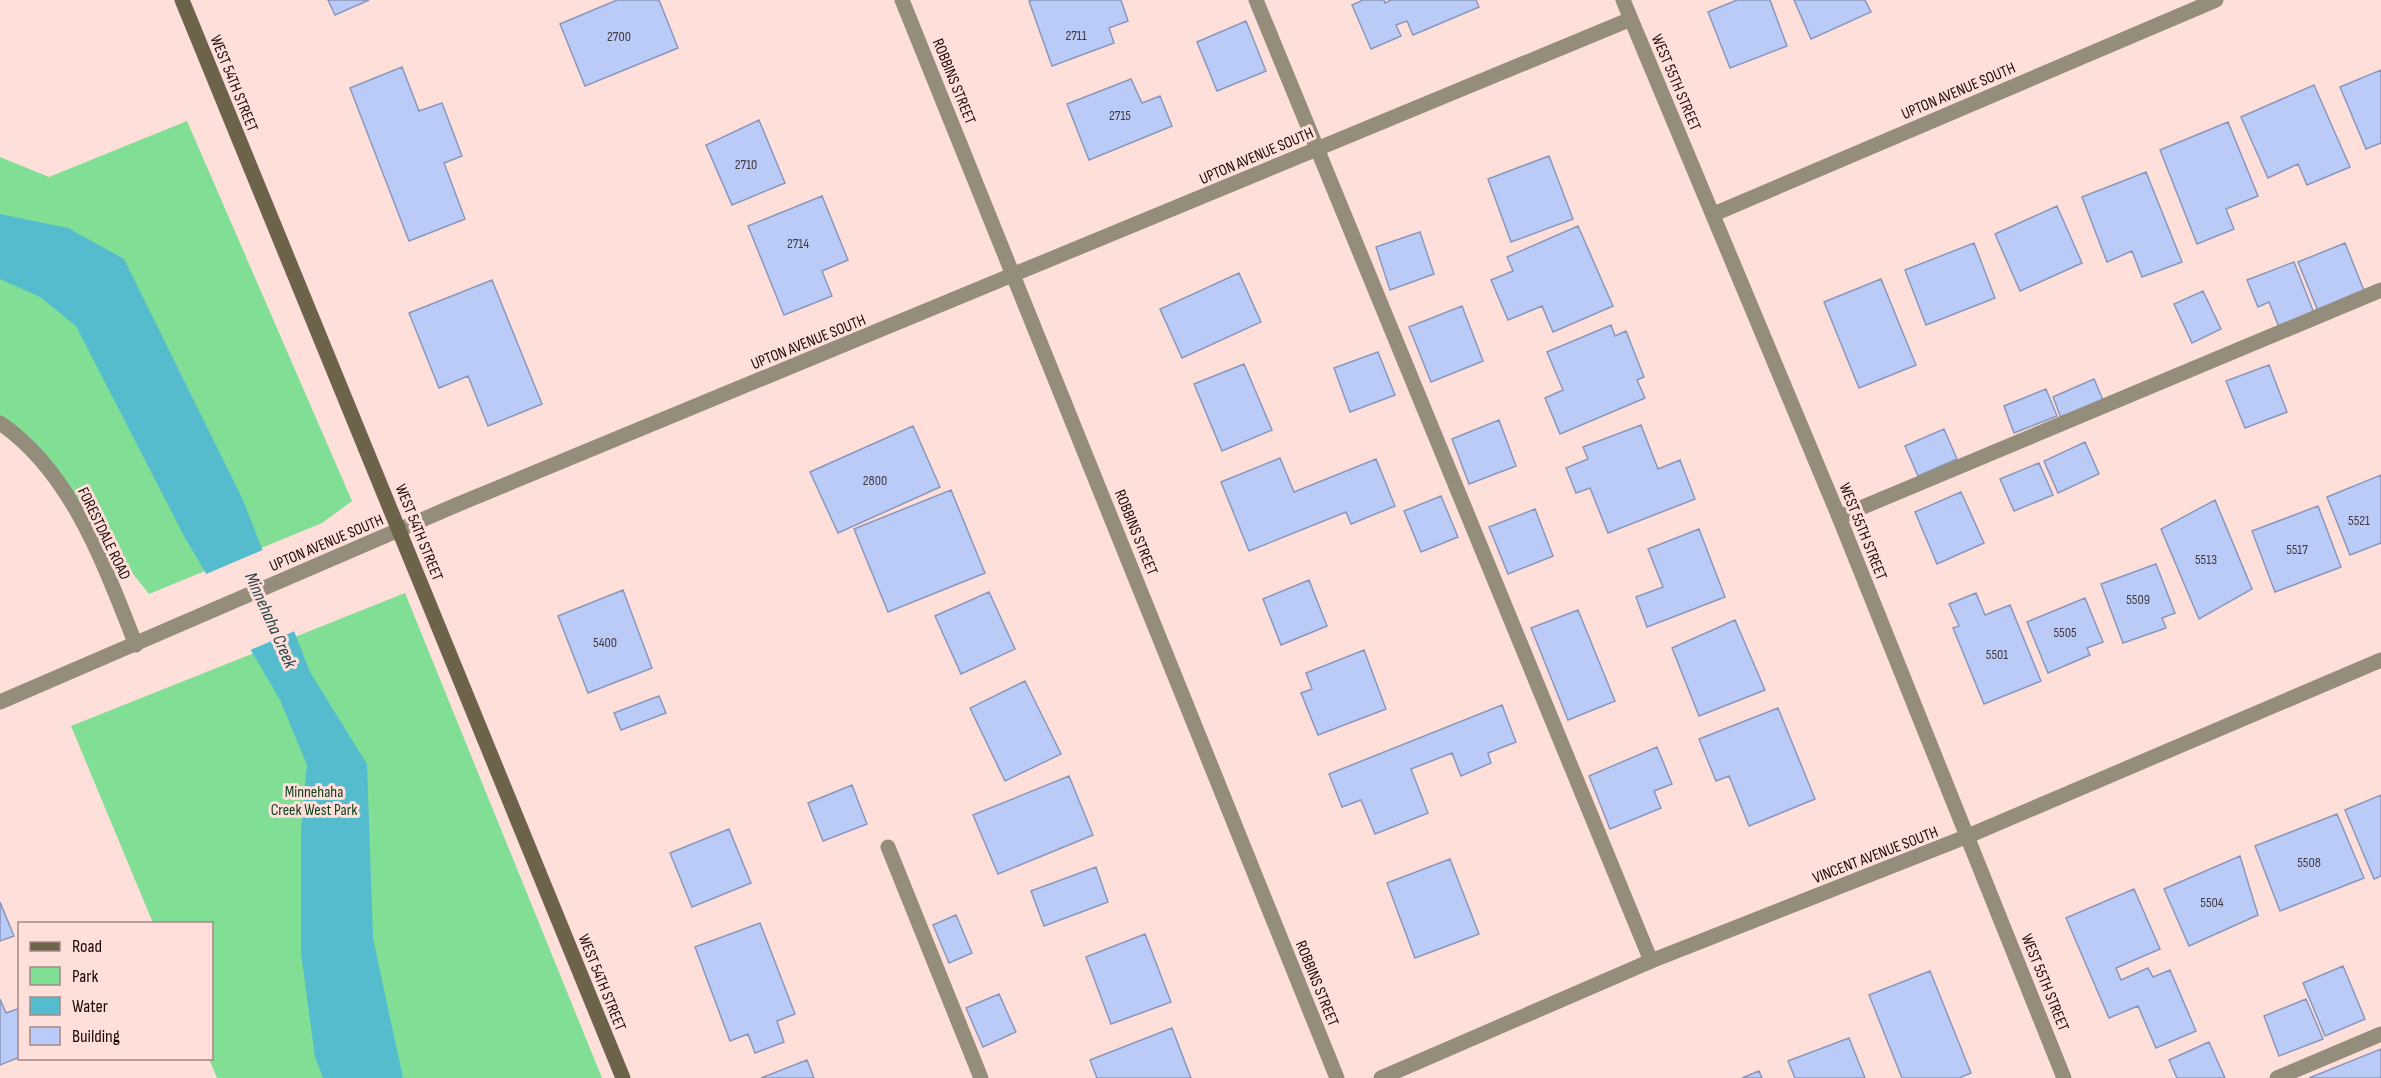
<svg xmlns="http://www.w3.org/2000/svg" width="2381" height="1078" viewBox="0 0 2381 1078" font-family="'Sofia Sans Condensed',sans-serif">
<style>
.green{fill:#81de95}
.water{fill:#55bccd}
.pier{fill:#fedfda}
.building{fill:#bbcbf7;stroke:#8997bd;stroke-width:1.5}
.lines{fill:none;stroke-linecap:round;stroke-linejoin:round}
.lane{stroke:#948d7c;stroke-width:15}
.street{stroke:#948d7c;stroke-width:15}
.secondary{stroke:#6c634a;stroke-width:15}
.labels{text-anchor:middle;stroke-width:6;stroke-linejoin:round;paint-order:stroke}
.number-label{font-size:14px;fill:#423a43}
.street-label{font-size:16px;fill:#190907;stroke:#fedfda}
.park-label{font-size:16px;fill:#0f3e1d;stroke:#fedfda}
.water-label{font-size:18px;font-style:italic;fill:#244449;stroke:#fedfda}
</style>
<rect width="100%" height="100%" fill="#fedfda"/>
<!-- green -->
<path class="green" d="M 187,121 L 352,501 L 322,523 L 149,594 L 69,494 L 0,423 L 0,157 L 49,177 Z
M 405,593 L 602,1078 L 217,1078 L 209,1059 L 212,1058 L 212,924 L 153,923 L 71,726 Z"/>
<!-- water -->
<path class="water" d="M 0,214 L 68,228 L 124,259 L 243,500 L 310,672 L 367,764 L 373,938 L 403,1078 L 323,1078 L 315,1057 L 301,953 L 301,828 L 307,765 L 280,700 L 184,536 L 76,326 L 40,297 L 0,279 Z"/>
<!-- pier -->
<path class="pier" d="M 265,549 L 297,630 L 248,651 L 204,575 Z"/>
<!-- building -->
<path class="building" d="M 328,0 L 369,0 L 335,15 Z
M 617,0 L 659,0 L 678,48 L 585,86 L 560,24 Z
M 1033,0 L 1121,0 L 1128,21 L 1109,28 L 1114,43 L 1052,66 L 1029,1 Z
M 1363,0 L 1384,0 L 1385,3 L 1391,0 L 1476,0 L 1479,7 L 1413,35 L 1407,21 L 1396,25 L 1401,36 L 1371,49 L 1352,5 Z
M 1737,0 L 1770,0 L 1787,46 L 1730,68 L 1708,12 Z
M 1794,0 L 1865,0 L 1871,12 L 1811,39 Z
M 1246,21 L 1266,71 L 1217,91 L 1197,42 Z
M 402,67 L 419,111 L 442,103 L 462,156 L 444,163 L 465,219 L 409,241 L 350,88 Z
M 2381,70 L 2381,143 L 2366,149 L 2340,87 Z
M 1131,79 L 1142,103 L 1160,96 L 1172,126 L 1089,160 L 1067,104 Z
M 2314,85 L 2350,167 L 2307,185 L 2298,164 L 2268,178 L 2241,117 Z
M 759,120 L 785,183 L 732,205 L 706,145 Z
M 2228,122 L 2258,196 L 2226,209 L 2234,229 L 2197,244 L 2160,150 Z
M 1549,156 L 1573,219 L 1511,242 L 1488,179 Z
M 2146,172 L 2182,262 L 2142,277 L 2132,251 L 2107,262 L 2082,197 Z
M 822,196 L 848,260 L 822,271 L 832,296 L 784,315 L 748,226 Z
M 2057,206 L 2082,263 L 2020,291 L 1995,234 Z
M 1578,226 L 1613,306 L 1553,332 L 1542,306 L 1508,320 L 1491,280 L 1513,271 L 1507,257 Z
M 1420,232 L 1434,274 L 1390,290 L 1376,247 Z
M 1974,243 L 1995,298 L 1926,325 L 1905,270 Z
M 2345,243 L 2365,293 L 2318,311 L 2298,262 Z
M 2294,262 L 2314,313 L 2279,327 L 2269,302 L 2258,307 L 2247,280 Z
M 1239,273 L 1261,322 L 1182,358 L 1160,309 Z
M 1881,279 L 1916,365 L 1859,388 L 1824,302 Z
M 492,280 L 542,404 L 488,426 L 468,376 L 439,388 L 409,313 Z
M 2203,291 L 2221,329 L 2192,343 L 2174,304 Z
M 1462,306 L 1483,361 L 1431,382 L 1409,327 Z
M 1611,325 L 1615,336 L 1626,331 L 1644,377 L 1637,380 L 1645,398 L 1560,434 L 1545,398 L 1563,390 L 1547,352 Z
M 1378,352 L 1395,395 L 1350,412 L 1334,368 Z
M 1244,364 L 1272,430 L 1222,451 L 1194,384 Z
M 2269,365 L 2287,412 L 2245,428 L 2226,381 Z
M 2094,379 L 2103,400 L 2061,418 L 2053,397 Z
M 2046,389 L 2057,416 L 2014,433 L 2004,406 Z
M 1499,420 L 1516,466 L 1469,484 L 1452,439 Z
M 1641,425 L 1658,469 L 1680,460 L 1695,499 L 1608,533 L 1590,488 L 1576,493 L 1566,468 L 1588,459 L 1583,447 Z
M 913,426 L 940,487 L 838,533 L 810,472 Z
M 1944,429 L 1957,459 L 1918,476 L 1905,446 Z
M 2085,442 L 2099,474 L 2058,493 L 2044,461 Z
M 1280,458 L 1294,492 L 1376,459 L 1395,506 L 1351,524 L 1346,512 L 1249,551 L 1221,482 Z
M 2039,463 L 2053,495 L 2014,511 L 2000,479 Z
M 2381,475 L 2381,543 L 2350,555 L 2327,497 Z
M 951,490 L 985,573 L 888,612 L 854,529 Z
M 1961,492 L 1984,543 L 1937,564 L 1915,512 Z
M 1441,496 L 1458,537 L 1421,552 L 1404,511 Z
M 2215,500 L 2252,589 L 2199,619 L 2161,529 Z
M 2318,506 L 2341,567 L 2275,592 L 2252,531 Z
M 1535,509 L 1553,556 L 1508,574 L 1489,527 Z
M 1699,529 L 1725,597 L 1647,627 L 1636,597 L 1663,587 L 1648,549 Z
M 2156,564 L 2175,613 L 2162,618 L 2166,628 L 2123,643 L 2101,584 Z
M 1309,580 L 1327,626 L 1281,645 L 1263,599 Z
M 623,590 L 652,668 L 588,693 L 558,616 Z
M 989,592 L 1015,649 L 961,674 L 935,616 Z
M 1976,593 L 1985,615 L 2010,605 L 2041,681 L 1984,704 L 1953,628 L 1959,626 L 1949,604 Z
M 2085,598 L 2103,642 L 2087,648 L 2090,655 L 2048,673 L 2027,622 Z
M 1578,610 L 1615,701 L 1568,720 L 1531,628 Z
M 1735,620 L 1765,690 L 1699,716 L 1672,648 Z
M 1364,650 L 1386,709 L 1318,735 L 1301,693 L 1312,689 L 1306,673 Z
M 1025,681 L 1061,754 L 1005,781 L 970,708 Z
M 659,696 L 666,713 L 621,730 L 614,713 Z
M 1502,705 L 1516,742 L 1488,753 L 1491,763 L 1461,776 L 1452,753 L 1411,769 L 1428,813 L 1375,834 L 1361,800 L 1342,807 L 1329,774 Z
M 1778,708 L 1815,799 L 1749,826 L 1729,776 L 1716,781 L 1699,739 Z
M 1657,747 L 1672,784 L 1654,791 L 1661,808 L 1610,829 L 1589,776 Z
M 1069,776 L 1093,835 L 998,874 L 973,815 Z
M 852,785 L 867,824 L 823,841 L 808,803 Z
M 2381,795 L 2381,876 L 2374,879 L 2345,810 Z
M 2337,814 L 2364,878 L 2280,911 L 2255,846 Z
M 729,829 L 751,883 L 692,907 L 670,853 Z
M 2240,856 L 2258,915 L 2189,946 L 2164,889 Z
M 1450,859 L 1479,934 L 1415,958 L 1387,883 Z
M 1096,867 L 1108,902 L 1044,926 L 1031,891 Z
M 2134,889 L 2160,949 L 2116,968 L 2121,980 L 2148,968 L 2153,977 L 2170,970 L 2196,1031 L 2156,1048 L 2138,1006 L 2109,1018 L 2066,918 Z
M 0,902 L 14,936 L 0,941 Z
M 956,915 L 972,953 L 949,963 L 933,925 Z
M 760,923 L 795,1014 L 777,1021 L 784,1042 L 755,1053 L 748,1034 L 730,1041 L 695,947 Z
M 1145,934 L 1171,1002 L 1111,1024 L 1086,957 Z
M 2343,966 L 2365,1019 L 2325,1036 L 2303,983 Z
M 1930,971 L 1971,1073 L 1959,1078 L 1902,1078 L 1869,995 Z
M 999,994 L 1016,1032 L 983,1047 L 966,1008 Z
M 0,999 L 6,1013 L 20,1008 L 20,1057 L 0,1065 Z
M 2306,999 L 2323,1039 L 2279,1056 L 2264,1016 Z
M 1172,1028 L 1191,1078 L 1097,1078 L 1090,1060 Z
M 1849,1038 L 1865,1078 L 1795,1078 L 1788,1061 Z
M 2209,1042 L 2225,1078 L 2177,1078 L 2169,1060 Z
M 2381,1049 L 2381,1078 L 2309,1078 Z
M 807,1060 L 814,1078 L 761,1078 Z
M 1759,1071 L 1762,1078 L 1742,1078 Z"/>
<g class="lines">
<!-- lane -->
<path class="lane" d="M 1256,0 L 1651,961
M 1839,517 L 2381,290
M 888,847 L 981,1078
M 2277,1078 L 2381,1034"/>
<!-- street -->
<path class="street" d="M 902,0 L 1337,1078
M 1623,0 L 1839,517 L 2064,1078
M 1714,214 L 2216,0
M 0,423 C 72,472 105,567 136,645
M 0,702 L 454,506 L 1631,19
M 1381,1078 L 1651,961 L 1968,836 L 2381,660"/>
<!-- secondary -->
<path class="secondary" d="M 182,0 L 623,1078"/>
</g>
<g class="labels">
<!-- number labels -->
<g class="number-label">
<text x="1076" y="40">2711</text>
<text x="619" y="41">2700</text>
<text x="1120" y="120">2715</text>
<text x="746" y="169">2710</text>
<text x="798" y="248">2714</text>
<text x="875" y="485">2800</text>
<text x="2359" y="525">5521</text>
<text x="2297" y="554">5517</text>
<text x="2206" y="564">5513</text>
<text x="2138" y="604">5509</text>
<text x="2065" y="637">5505</text>
<text x="605" y="647">5400</text>
<text x="1997" y="659">5501</text>
<text x="2309" y="867">5508</text>
<text x="2212" y="907">5504</text>
</g>
<!-- street labels -->
<g class="street-label">
<text transform="translate(955 81) rotate(68)" y="6">ROBBINS STREET</text>
<text transform="translate(1677 82) rotate(67)" y="6">WEST 55TH STREET</text>
<text transform="translate(235 83) rotate(68)" y="6">WEST 54TH STREET</text>
<text transform="translate(1958 90) rotate(-23)" y="6">UPTON AVENUE SOUTH</text>
<text transform="translate(1256 155) rotate(-23)" y="6">UPTON AVENUE SOUTH</text>
<text transform="translate(808 341) rotate(-22)" y="6">UPTON AVENUE SOUTH</text>
<text transform="translate(1864 531) rotate(68)" y="6">WEST 55TH STREET</text>
<text transform="translate(420 532) rotate(68)" y="6">WEST 54TH STREET</text>
<text transform="translate(1137 532) rotate(68)" y="6">ROBBINS STREET</text>
<text transform="translate(105 533) rotate(64)" y="6">FORESTDALE ROAD</text>
<text transform="translate(326 542) rotate(-23)" y="6">UPTON AVENUE SOUTH</text>
<text transform="translate(1875 854) rotate(-21)" y="6">VINCENT AVENUE SOUTH</text>
<text transform="translate(603 982) rotate(68)" y="6">WEST 54TH STREET</text>
<text transform="translate(2046 982) rotate(68)" y="6">WEST 55TH STREET</text>
<text transform="translate(1318 983) rotate(68)" y="6">ROBBINS STREET</text>
</g>
<!-- park labels -->
<g class="park-label">
<text x="314" y="797">Minnehaha<tspan x="314" dy="18">Creek West Park</tspan></text>
</g>
<!-- water labels -->
<g class="water-label">
<text transform="translate(271 620) rotate(66)" y="6">Minnehaha Creek</text>
</g>
</g>
<!-- legend -->
<rect x="18" y="922" width="195" height="138" fill="#fedfda" stroke="#a28986" stroke-width="1.5"/>
<rect x="30" y="942" width="30" height="9" fill="#6c634a" stroke="#a28986" stroke-width="1.5"/>
<text x="72" y="952" font-size="18" fill="#190907">Road</text>
<rect x="30" y="967" width="30" height="18" fill="#81de95" stroke="#a28986" stroke-width="1.5"/>
<text x="72" y="982" font-size="18" fill="#190907">Park</text>
<rect x="30" y="997" width="30" height="18" fill="#55bccd" stroke="#a28986" stroke-width="1.5"/>
<text x="72" y="1012" font-size="18" fill="#190907">Water</text>
<rect x="30" y="1027" width="30" height="18" fill="#bbcbf7" stroke="#a28986" stroke-width="1.5"/>
<text x="72" y="1042" font-size="18" fill="#190907">Building</text>
</svg>
